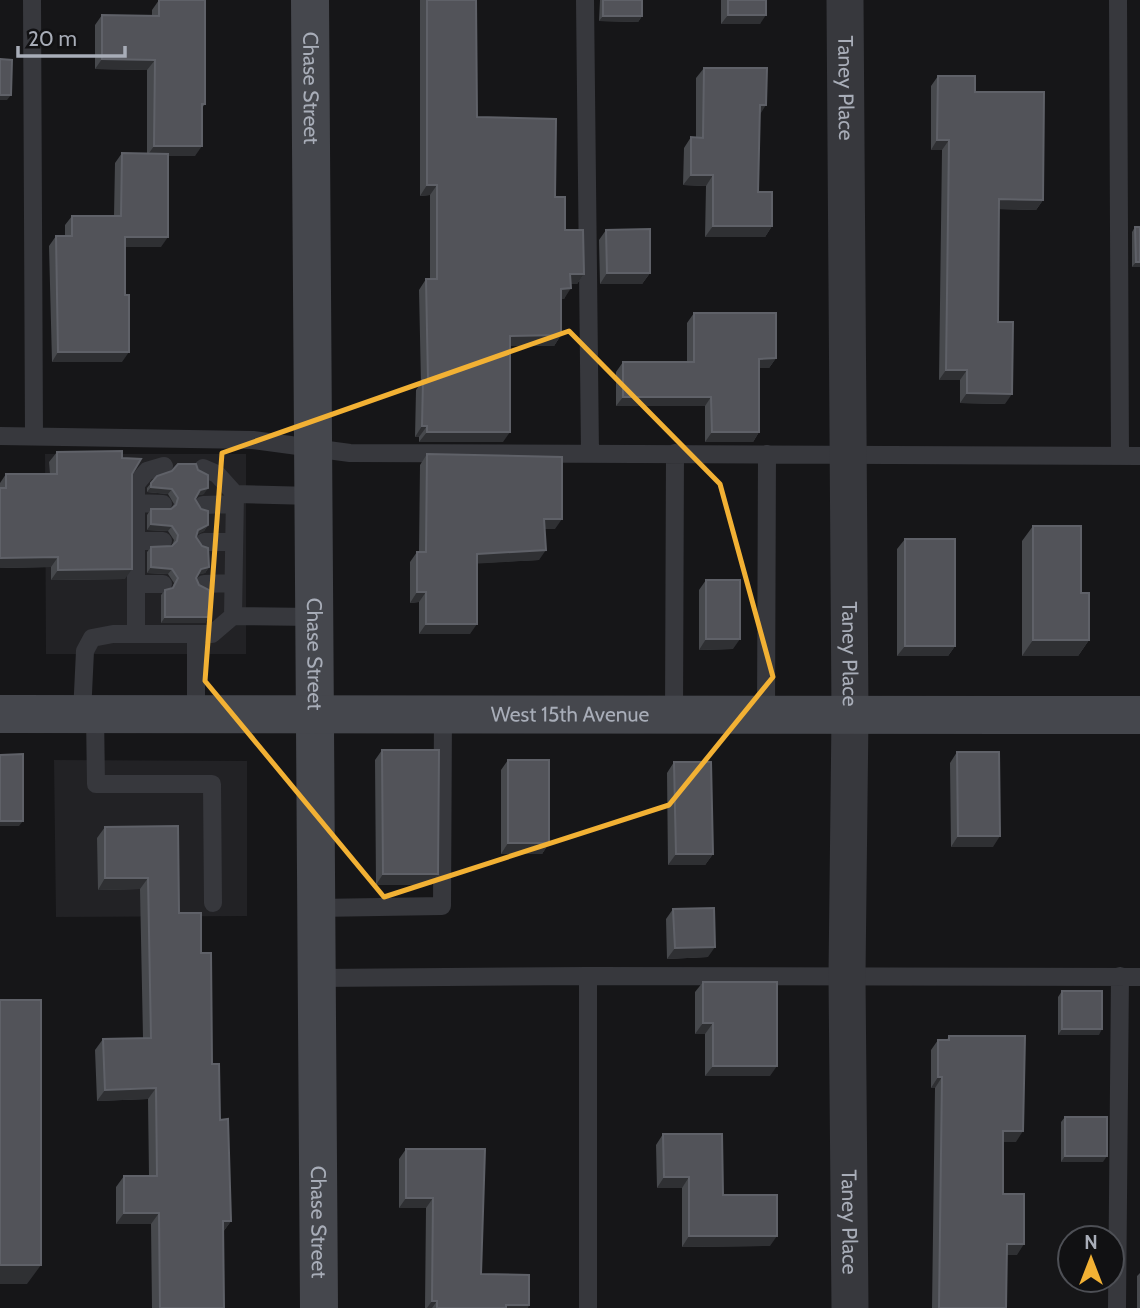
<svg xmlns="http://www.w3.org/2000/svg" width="1140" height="1308" viewBox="0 0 1140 1308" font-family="Cabin,sans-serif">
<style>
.built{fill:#222225}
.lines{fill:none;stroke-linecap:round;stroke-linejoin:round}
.lane{stroke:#37383d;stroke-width:18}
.street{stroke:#37383d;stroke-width:37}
.secondary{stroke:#45474d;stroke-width:38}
.wall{fill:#47494d}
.shaded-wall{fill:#2f3033}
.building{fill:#525359;stroke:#5f6168;stroke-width:2}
.marked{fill:none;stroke:#f2b134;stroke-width:5;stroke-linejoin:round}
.labels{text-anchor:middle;stroke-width:7;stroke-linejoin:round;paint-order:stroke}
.street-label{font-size:21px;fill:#a8adb8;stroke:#111113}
</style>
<rect width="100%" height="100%" fill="#161618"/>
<!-- built -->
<path class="built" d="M 45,454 L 246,454 L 246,654 L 46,654 Z
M 54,760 L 247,761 L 247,916 L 56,917 Z"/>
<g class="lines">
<!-- lane -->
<path class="lane" d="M 32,0 L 34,435
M 585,0 L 590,453
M 1118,0 L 1120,456
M 0,436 L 253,440 L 350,453 L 1140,456
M 203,468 L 217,474 L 235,494 L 313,496
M 136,503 L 163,504
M 203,505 L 234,504
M 136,541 L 163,541
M 204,542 L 234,542
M 136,584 L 163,584
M 204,584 L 233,583
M 233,616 L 314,617
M 136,633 L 136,484 L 147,471 L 164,466
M 196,634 L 196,714
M 82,714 L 85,651 L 92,638 L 113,634 L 212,634 L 233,616 L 235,494
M 95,714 L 96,784 L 212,784 L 213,903
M 674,715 L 675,453
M 766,715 L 767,454
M 317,908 L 442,906 L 443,715
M 317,978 L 588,976 L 1140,977
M 588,1308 L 588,976
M 1117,1308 L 1120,976"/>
<!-- street -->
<path class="street" id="s1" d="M 845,0 L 850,715 L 847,976 L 850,1308"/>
<!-- secondary -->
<g class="secondary">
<path id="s2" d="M 310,0 L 319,1308"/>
<path id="s3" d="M 0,714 L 1140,715"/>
</g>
</g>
<!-- wall -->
<path class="wall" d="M 159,0 L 205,104 L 202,108 L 195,156 L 168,156 L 161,247 L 125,247 L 122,362 L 52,362 L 49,246 L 56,236 L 65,236 L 65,225 L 72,216 L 114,216 L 115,163 L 122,153 L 147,153 L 147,70 L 95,69 L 95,25 L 102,15 L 152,16 L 152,10 Z
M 420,0 L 476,0 L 477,117 L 555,197 L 565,230 L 584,274 L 577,284 L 571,284 L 564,299 L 561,299 L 561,335 L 554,346 L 510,346 L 503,442 L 419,442 L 419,437 L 415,437 L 416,390 L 421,383 L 419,290 L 426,279 L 430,279 L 430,195 L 420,196 Z
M 600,0 L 642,0 L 642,16 L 638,22 L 599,21 Z
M 721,0 L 766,0 L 760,24 L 721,24 Z
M 704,68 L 760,115 L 758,192 L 772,226 L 765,237 L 705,237 L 706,186 L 683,185 L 684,148 L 691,137 L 696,138 L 696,78 Z
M 938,76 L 975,92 L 1043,200 L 1036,210 L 998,209 L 998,322 L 1005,404 L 960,403 L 960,380 L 939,380 L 942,150 L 931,150 L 931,86 Z
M 1135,227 L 1140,267 L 1132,267 L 1132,232 Z
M 606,230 L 650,273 L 642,284 L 600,284 L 599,240 Z
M 694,313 L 776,358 L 769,368 L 759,368 L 759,432 L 753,442 L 705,442 L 705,406 L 616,406 L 616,372 L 623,362 L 687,362 L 687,323 Z
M 57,452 L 122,458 L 132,474 L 125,579 L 51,580 L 51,567 L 0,568 L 0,483 L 6,474 L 50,474 L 49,462 Z
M 427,454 L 555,529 L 544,529 L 539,560 L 477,563 L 470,634 L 419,634 L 419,602 L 410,603 L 410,562 L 417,552 L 419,552 L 420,465 Z
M 151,483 L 204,494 L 198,495 L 195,499 L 208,525 L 204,531 L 197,534 L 196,537 L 209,567 L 205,573 L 199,574 L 196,578 L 209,617 L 205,623 L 161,623 L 161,595 L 165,590 L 172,588 L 174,583 L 168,574 L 147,573 L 147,552 L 151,547 L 172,546 L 174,540 L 168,531 L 147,530 L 147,515 L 151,509 L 171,509 L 174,504 L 168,494 L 147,492 L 147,488 Z
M 1033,526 L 1081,593 L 1089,640 L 1078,656 L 1022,656 L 1022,541 Z
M 905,539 L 955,646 L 948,656 L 897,656 L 897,549 Z
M 706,580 L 733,649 L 699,650 L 699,590 Z
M 382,750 L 438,874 L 431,885 L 376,885 L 375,760 Z
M 957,752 L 993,847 L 951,847 L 950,763 Z
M 508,760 L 549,843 L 542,854 L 501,854 L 501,770 Z
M 674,762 L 713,854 L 705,865 L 668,865 L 667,773 Z
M 105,827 L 179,913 L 201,953 L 212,1064 L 220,1120 L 231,1221 L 223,1232 L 224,1308 L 152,1308 L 151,1224 L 116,1224 L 116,1187 L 124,1176 L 149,1176 L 148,1099 L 97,1101 L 95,1050 L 103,1039 L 143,1038 L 140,889 L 98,890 L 97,838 Z
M 673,909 L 708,957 L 667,959 L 666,919 Z
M 703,982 L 770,1076 L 705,1076 L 705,1034 L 695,1034 L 695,992 Z
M 1062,991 L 1099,1035 L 1058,1035 L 1058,997 Z
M 949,1036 L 1016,1142 L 1003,1142 L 1003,1194 L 1017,1255 L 1007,1255 L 1006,1308 L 932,1308 L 935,1088 L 931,1088 L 931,1050 L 938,1040 L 947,1040 Z
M 1065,1117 L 1103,1162 L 1061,1162 L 1061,1122 Z
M 663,1134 L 723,1195 L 770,1246 L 682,1247 L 682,1188 L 657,1188 L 656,1145 Z
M 406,1149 L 481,1274 L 528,1308 L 425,1308 L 426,1208 L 399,1208 L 399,1159 Z
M 1140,1273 L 1140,1308 L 1137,1308 L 1137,1276 Z"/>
<!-- shaded-wall -->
<path class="shaded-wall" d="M 728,15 L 766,15 L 760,24 L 721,24 Z
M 603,16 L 642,16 L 638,22 L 599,21 Z
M 102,59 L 155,60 L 147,70 L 95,69 Z
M 0,95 L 11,95 L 7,100 L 0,100 Z
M 760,105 L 766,105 L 759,116 Z
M 937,140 L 949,140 L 942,150 L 931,150 Z
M 154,146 L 202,146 L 195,156 L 147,156 Z
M 691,175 L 713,175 L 706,186 L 683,185 Z
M 427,185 L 437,185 L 430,195 L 420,196 Z
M 999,199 L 1043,200 L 1036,210 L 992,209 Z
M 713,226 L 772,226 L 765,237 L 705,237 Z
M 125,237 L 168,237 L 161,247 L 118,247 Z
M 1136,262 L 1140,262 L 1140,267 L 1132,267 Z
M 607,273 L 650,273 L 642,284 L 600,284 Z
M 570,274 L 584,274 L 577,284 L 563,284 Z
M 571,288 L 564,299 L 554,299 L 561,289 Z
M 561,335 L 554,346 L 503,346 L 510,336 Z
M 58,352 L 129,352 L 122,362 L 52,362 Z
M 776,358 L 769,368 L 753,368 L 759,359 Z
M 946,370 L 967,370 L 960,380 L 939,380 Z
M 967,393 L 1012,394 L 1005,404 L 960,403 Z
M 623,397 L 711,397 L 705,406 L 616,406 Z
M 422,426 L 427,426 L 419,437 L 415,437 Z
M 427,432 L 510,432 L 503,442 L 419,442 Z
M 712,432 L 759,432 L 753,442 L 705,442 Z
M 151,487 L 172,489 L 168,494 L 147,492 Z
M 208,488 L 204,494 L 196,496 L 200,490 Z
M 544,519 L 562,519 L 555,529 L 536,529 Z
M 151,524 L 172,526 L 168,531 L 147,530 Z
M 208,525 L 204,531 L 195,536 L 198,530 Z
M 546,550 L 539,560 L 470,564 L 477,554 Z
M 58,557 L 51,567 L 0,568 L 0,558 Z
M 151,567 L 172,569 L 168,574 L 147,573 Z
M 209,567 L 205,573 L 197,575 L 201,569 Z
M 132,569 L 125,579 L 51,580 L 58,570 Z
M 417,592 L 426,592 L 419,602 L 410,603 Z
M 165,617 L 209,617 L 205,623 L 161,623 Z
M 426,624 L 477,624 L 470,634 L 419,634 Z
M 706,639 L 740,639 L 733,649 L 699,650 Z
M 1033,640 L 1089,640 L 1078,656 L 1022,656 Z
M 905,646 L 955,646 L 948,656 L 897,656 Z
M 0,821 L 23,821 L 19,826 L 0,826 Z
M 958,836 L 1000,836 L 993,847 L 951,847 Z
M 508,843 L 549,843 L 542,854 L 501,854 Z
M 676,854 L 713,854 L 705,865 L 668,865 Z
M 383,874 L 438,874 L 431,885 L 376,885 Z
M 105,878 L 148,878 L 140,889 L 98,890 Z
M 715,947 L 708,957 L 667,959 L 675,948 Z
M 703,1023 L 713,1023 L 705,1034 L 695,1034 Z
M 1062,1029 L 1102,1029 L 1099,1035 L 1058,1035 Z
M 713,1066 L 777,1066 L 770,1076 L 705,1076 Z
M 938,1077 L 942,1077 L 935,1088 L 931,1088 Z
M 156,1088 L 148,1099 L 97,1101 L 105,1090 Z
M 1003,1131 L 1023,1131 L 1016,1142 L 996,1142 Z
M 1065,1156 L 1107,1156 L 1103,1162 L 1061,1162 Z
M 664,1177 L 689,1177 L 682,1188 L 657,1188 Z
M 406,1198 L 433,1198 L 426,1208 L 399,1208 Z
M 124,1213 L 159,1213 L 151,1224 L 116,1224 Z
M 223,1221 L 231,1221 L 223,1232 Z
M 689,1236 L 777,1236 L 770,1246 L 682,1247 Z
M 1007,1244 L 1024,1244 L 1017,1255 L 1000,1255 Z
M 0,1265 L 41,1265 L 27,1284 L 0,1284 Z
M 432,1301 L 437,1301 L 432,1308 L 427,1308 Z
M 506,1305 L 529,1305 L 528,1308 L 504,1308 Z"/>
<!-- building -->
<path class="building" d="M 159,0 L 205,0 L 205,104 L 202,104 L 202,146 L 154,146 L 155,60 L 102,59 L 102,15 L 159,16 Z
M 427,0 L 476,0 L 477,117 L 556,119 L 555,197 L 565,197 L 565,230 L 583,230 L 584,274 L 570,274 L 571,288 L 561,289 L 561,335 L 510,336 L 510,432 L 427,432 L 427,426 L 422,426 L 423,380 L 428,380 L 426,279 L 437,279 L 437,185 L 427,185 Z
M 603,0 L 642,0 L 642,16 L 603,16 Z
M 728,0 L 766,0 L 766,15 L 728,15 Z
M 0,59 L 12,60 L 11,95 L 0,95 Z
M 704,68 L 767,68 L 766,105 L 760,105 L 758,192 L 772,192 L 772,226 L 713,226 L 713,175 L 691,175 L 691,137 L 703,138 Z
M 938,76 L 975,76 L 975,92 L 1044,92 L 1043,200 L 999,199 L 998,322 L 1013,322 L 1012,394 L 967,393 L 967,370 L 946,370 L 949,140 L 937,140 Z
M 122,153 L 168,154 L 168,237 L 125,237 L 125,295 L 129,295 L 129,352 L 58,352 L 56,236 L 72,236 L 72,216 L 121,216 Z
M 1135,227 L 1140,227 L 1140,262 L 1136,262 Z
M 650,229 L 650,273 L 607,273 L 606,230 Z
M 694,313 L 776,313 L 776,358 L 759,359 L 759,432 L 712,432 L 711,397 L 623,397 L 623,362 L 694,362 Z
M 122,451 L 122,458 L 141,459 L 132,474 L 132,569 L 58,570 L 58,557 L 0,558 L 0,488 L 6,488 L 6,474 L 57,474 L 57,452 Z
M 427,454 L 562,457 L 562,519 L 544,519 L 546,550 L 477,554 L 477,624 L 426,624 L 426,592 L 417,592 L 417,552 L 426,552 Z
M 178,464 L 196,464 L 198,470 L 208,475 L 208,488 L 200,490 L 195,499 L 201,509 L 208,511 L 208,525 L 198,530 L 196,537 L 202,546 L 208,548 L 209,567 L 201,569 L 196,578 L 199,585 L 209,590 L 209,617 L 165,617 L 165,590 L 173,588 L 178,578 L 172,569 L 151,567 L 151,547 L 172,546 L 177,541 L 178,535 L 172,526 L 151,524 L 151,509 L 171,509 L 176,505 L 178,498 L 172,489 L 151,487 L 151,483 L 157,476 L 172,471 Z
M 1033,526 L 1081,526 L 1081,593 L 1089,593 L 1089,640 L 1033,640 Z
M 905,539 L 955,539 L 955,646 L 905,646 Z
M 706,580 L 740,580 L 740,639 L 706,639 Z
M 382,750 L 439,750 L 438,874 L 383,874 Z
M 957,752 L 999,752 L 1000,836 L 958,836 Z
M 23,754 L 23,821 L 0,821 L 0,755 Z
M 508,760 L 549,760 L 549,843 L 508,843 Z
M 674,762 L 711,762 L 713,854 L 676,854 Z
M 178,826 L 179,913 L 201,913 L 201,953 L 211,953 L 212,1064 L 219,1064 L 220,1120 L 228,1119 L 231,1221 L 223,1221 L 224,1308 L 160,1308 L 159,1213 L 124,1213 L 124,1176 L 157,1176 L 156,1088 L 105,1090 L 103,1039 L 151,1038 L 148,878 L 105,878 L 105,827 Z
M 714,908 L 715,947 L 675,948 L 673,909 Z
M 703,982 L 777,982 L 777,1066 L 713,1066 L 713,1023 L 703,1023 Z
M 1062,991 L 1102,991 L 1102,1029 L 1062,1029 Z
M 0,1000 L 41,1000 L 41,1265 L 0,1265 Z
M 949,1036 L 1025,1036 L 1023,1131 L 1003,1131 L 1003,1194 L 1024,1194 L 1024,1244 L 1007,1244 L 1006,1308 L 939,1308 L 942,1077 L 938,1077 L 938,1040 L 949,1040 Z
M 1065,1117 L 1107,1117 L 1107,1156 L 1065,1156 Z
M 663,1134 L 722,1134 L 723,1195 L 777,1195 L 777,1236 L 689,1236 L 689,1177 L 664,1177 Z
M 406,1149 L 485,1149 L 481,1274 L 529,1275 L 529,1305 L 506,1305 L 506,1308 L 437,1308 L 437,1301 L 432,1301 L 433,1198 L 406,1198 Z"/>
<!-- marked area -->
<path class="marked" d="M 569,331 L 720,484 L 773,677 L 669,805 L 384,897 L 205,681 L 222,453 Z"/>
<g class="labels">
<!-- street labels -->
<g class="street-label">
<text dy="7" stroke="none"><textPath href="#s2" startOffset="88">Chase Street</textPath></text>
<text dy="7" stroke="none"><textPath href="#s1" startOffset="88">Taney Place</textPath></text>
<text dy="7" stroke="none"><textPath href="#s2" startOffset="654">Chase Street</textPath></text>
<text dy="7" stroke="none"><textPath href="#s1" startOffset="654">Taney Place</textPath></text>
<text dy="7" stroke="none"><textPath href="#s3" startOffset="570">West 15th Avenue</textPath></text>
<text dy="7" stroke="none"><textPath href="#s2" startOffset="1222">Chase Street</textPath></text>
<text dy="7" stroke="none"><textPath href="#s1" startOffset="1222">Taney Place</textPath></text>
</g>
</g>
<!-- north arrow -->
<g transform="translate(1091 1259)"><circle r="33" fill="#111113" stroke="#4d4f55" stroke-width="2"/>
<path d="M0-5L12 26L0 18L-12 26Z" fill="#f2b134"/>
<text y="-10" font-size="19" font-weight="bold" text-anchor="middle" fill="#a8adb8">N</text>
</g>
<!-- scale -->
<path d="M18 46v10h107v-10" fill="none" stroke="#a8adb8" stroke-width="3.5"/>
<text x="28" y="46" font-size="21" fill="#a8adb8" stroke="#111113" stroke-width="5" paint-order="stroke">20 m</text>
</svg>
